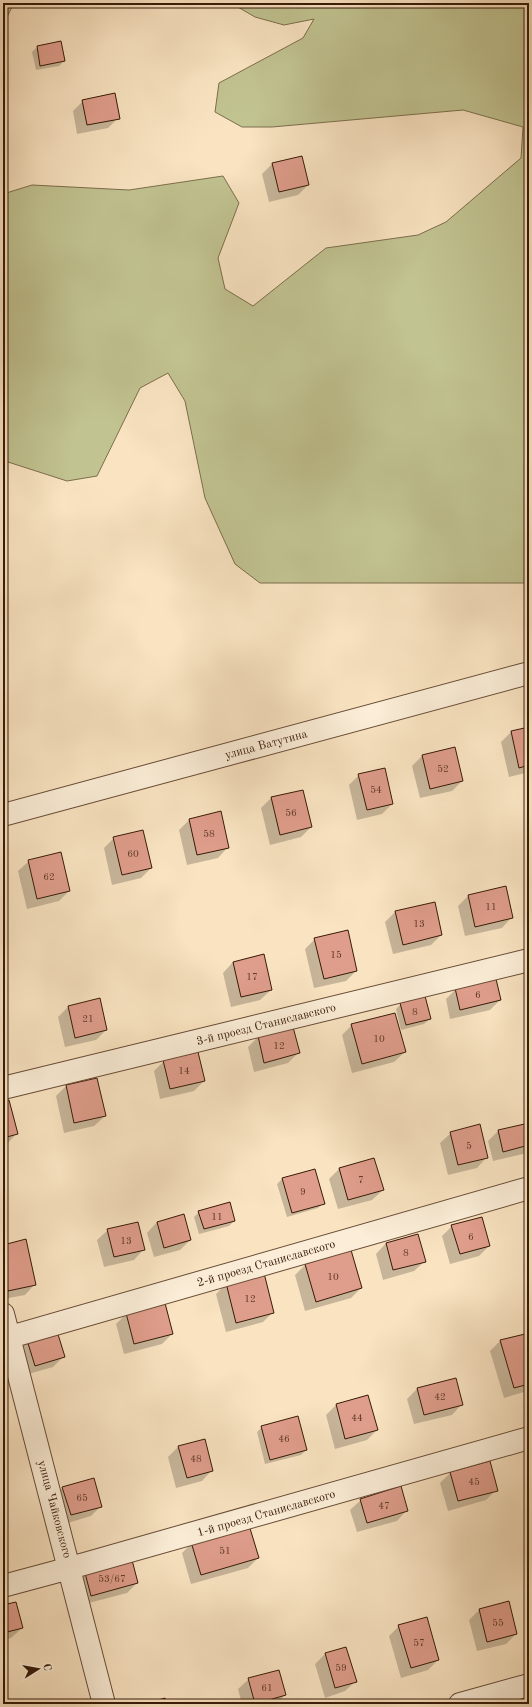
<svg xmlns="http://www.w3.org/2000/svg" width="532" height="1707" viewBox="0 0 532 1707" font-family="'Old Standard TT',serif">
<style>
.green{fill:#c1c391;stroke:#7c6e4c}
.shadow{fill:#0003}
.building{fill:#df9d8b;stroke:#371a07}
.lines{fill:none;stroke-linecap:round;stroke-linejoin:round}
.minor-casing{stroke:#684c36;stroke-width:24}
.tertiary-casing{stroke:#684c36;stroke-width:24}
.minor{stroke:#fbedd7;stroke-width:22}
.tertiary{stroke:#fbedd7;stroke-width:22}
.labels{text-anchor:middle;stroke-width:3;stroke-linejoin:round;paint-order:stroke}
.number-label{font-size:10px;fill:#613b28}
.street-label{font-size:12px;fill:#371a07;stroke:#fbedd7}
</style>
<rect width="100%" height="100%" fill="#f9e3c1"/>
<filter id="stains"><feTurbulence type="fractalNoise" baseFrequency=".005" numOctaves="4"/><feColorMatrix values="0 0 0 0 .2 0 0 0 0 .09 0 0 0 0 .02 0 0 0 .5 -.17"/></filter>
<radialGradient id="worn" r=".72"><stop offset=".6" stop-color="#630" stop-opacity="0"/><stop offset="1" stop-color="#630" stop-opacity=".3"/></radialGradient>
<!-- green -->
<path class="green" d="M 3,3 L 14,3 L 3,25 Z
M 231,3 L 529,3 L 529,583 L 260,583 L 235,564 L 205,498 L 185,401 L 168,373 L 140,388 L 97,476 L 67,481 L 8,462 L 3,454 L 3,194 L 32,185 L 129,190 L 223,176 L 239,203 L 218,258 L 225,289 L 253,306 L 326,248 L 418,235 L 446,222 L 521,158 L 523,127 L 463,110 L 272,127 L 242,127 L 215,112 L 219,83 L 303,38 L 314,19 L 284,25 L 255,17 Z"/>
<!-- shadow -->
<path class="shadow" d="M 60,42 L 64,61 L 59,66 L 36,70 L 32,52 L 37,47 Z
M 83,101 L 118,118 L 108,128 L 77,134 L 73,111 Z
M 272,164 L 308,185 L 298,195 L 269,202 L 262,174 Z
M 529,728 L 529,772 L 509,777 L 501,742 L 511,732 Z
M 455,748 L 462,781 L 452,791 L 420,798 L 412,766 L 422,756 Z
M 359,775 L 392,804 L 382,814 L 357,820 L 349,785 Z
M 271,798 L 311,827 L 301,837 L 270,845 L 261,808 Z
M 189,820 L 228,847 L 218,858 L 187,865 L 179,830 Z
M 114,838 L 151,868 L 141,878 L 112,885 L 104,848 Z
M 29,861 L 69,891 L 59,901 L 27,909 L 18,871 Z
M 468,896 L 512,917 L 502,928 L 465,936 L 458,906 Z
M 434,903 L 441,935 L 431,945 L 393,954 L 385,922 L 395,912 Z
M 315,939 L 356,971 L 346,981 L 314,988 L 305,949 Z
M 233,962 L 271,990 L 260,1000 L 231,1007 L 223,973 Z
M 456,989 L 500,1000 L 490,1010 L 450,1019 L 446,999 Z
M 401,1004 L 430,1019 L 424,1024 L 401,1030 L 396,1009 Z
M 68,1007 L 106,1030 L 96,1040 L 65,1047 L 58,1017 Z
M 352,1025 L 405,1052 L 394,1062 L 352,1073 L 342,1035 Z
M 258,1037 L 298,1053 L 288,1063 L 254,1072 L 248,1047 Z
M 164,1061 L 204,1081 L 194,1091 L 160,1099 L 154,1071 Z
M 96,1079 L 105,1116 L 94,1126 L 64,1133 L 56,1096 L 66,1086 Z
M 3,1103 L 17,1133 L 7,1144 L 3,1145 Z
M 529,1116 L 529,1148 L 523,1154 L 493,1161 L 488,1141 L 498,1131 L 528,1124 L 527,1118 Z
M 451,1133 L 487,1157 L 477,1168 L 448,1175 L 440,1143 Z
M 374,1159 L 383,1190 L 372,1200 L 338,1209 L 329,1179 L 339,1169 Z
M 282,1179 L 323,1203 L 318,1208 L 287,1217 L 277,1184 Z
M 199,1212 L 234,1221 L 229,1226 L 199,1234 L 194,1217 Z
M 157,1222 L 190,1240 L 180,1250 L 154,1257 L 147,1233 Z
M 452,1226 L 489,1246 L 479,1256 L 450,1264 L 442,1236 Z
M 108,1230 L 144,1249 L 134,1260 L 104,1267 L 97,1240 Z
M 418,1235 L 425,1261 L 414,1271 L 383,1280 L 376,1254 L 386,1243 Z
M 3,1246 L 35,1284 L 25,1295 L 3,1299 Z
M 305,1265 L 361,1288 L 351,1298 L 305,1311 L 295,1275 Z
M 226,1284 L 273,1312 L 263,1322 L 226,1332 L 216,1294 Z
M 126,1314 L 172,1334 L 162,1344 L 124,1354 L 116,1324 Z
M 524,1335 L 529,1353 L 529,1389 L 527,1391 L 504,1398 L 490,1351 L 500,1341 Z
M 28,1341 L 64,1356 L 53,1367 L 25,1375 L 17,1352 Z
M 455,1379 L 462,1404 L 452,1415 L 414,1424 L 407,1399 L 417,1389 Z
M 336,1405 L 377,1430 L 367,1440 L 335,1449 L 326,1415 Z
M 262,1427 L 306,1450 L 301,1455 L 265,1464 L 257,1432 Z
M 178,1447 L 212,1470 L 202,1481 L 176,1488 L 168,1457 Z
M 450,1473 L 496,1490 L 486,1500 L 448,1511 L 440,1483 Z
M 63,1487 L 101,1506 L 91,1516 L 61,1525 L 53,1498 Z
M 361,1500 L 407,1510 L 397,1521 L 357,1532 L 350,1510 Z
M 192,1543 L 258,1558 L 248,1568 L 191,1584 L 182,1553 Z
M 86,1574 L 137,1583 L 127,1593 L 81,1605 L 76,1584 Z
M 508,1602 L 516,1634 L 506,1644 L 477,1651 L 469,1620 L 479,1610 Z
M 3,1606 L 22,1628 L 11,1638 L 3,1640 Z
M 399,1626 L 438,1660 L 428,1670 L 401,1678 L 389,1636 Z
M 345,1648 L 356,1681 L 345,1691 L 325,1698 L 315,1664 L 325,1654 Z
M 249,1679 L 285,1695 L 276,1704 L 242,1704 L 238,1689 Z"/>
<!-- building -->
<path class="building" d="M 61,41 L 65,61 L 40,66 L 37,46 Z
M 115,93 L 120,119 L 87,125 L 82,100 Z
M 302,156 L 309,185 L 279,192 L 272,163 Z
M 529,727 L 529,765 L 519,768 L 511,731 Z
M 455,747 L 463,781 L 430,789 L 422,755 Z
M 385,768 L 393,804 L 367,810 L 358,774 Z
M 303,790 L 312,827 L 280,835 L 271,797 Z
M 221,811 L 229,848 L 197,855 L 189,819 Z
M 143,830 L 152,868 L 122,875 L 113,837 Z
M 61,852 L 70,891 L 37,899 L 28,860 Z
M 506,886 L 513,918 L 475,927 L 468,895 Z
M 435,902 L 442,935 L 403,945 L 395,911 Z
M 348,930 L 357,971 L 324,979 L 314,938 Z
M 264,954 L 272,990 L 241,997 L 233,962 Z
M 496,979 L 501,1000 L 460,1010 L 455,988 Z
M 425,996 L 431,1019 L 406,1025 L 400,1003 Z
M 100,998 L 107,1030 L 75,1038 L 68,1006 Z
M 395,1013 L 406,1052 L 362,1064 L 351,1024 Z
M 293,1027 L 300,1053 L 264,1063 L 258,1036 Z
M 198,1052 L 205,1081 L 170,1089 L 163,1060 Z
M 97,1078 L 106,1116 L 74,1123 L 66,1085 Z
M 9,1100 L 18,1134 L 3,1138 L 3,1102 Z
M 529,1123 L 529,1145 L 503,1152 L 498,1130 Z
M 480,1124 L 488,1158 L 458,1165 L 450,1132 Z
M 374,1158 L 384,1190 L 348,1200 L 339,1168 Z
M 315,1169 L 325,1204 L 292,1213 L 282,1178 Z
M 230,1202 L 235,1221 L 204,1229 L 198,1211 Z
M 184,1214 L 191,1240 L 164,1248 L 157,1222 Z
M 482,1217 L 490,1246 L 460,1254 L 451,1225 Z
M 138,1222 L 145,1250 L 114,1257 L 107,1229 Z
M 418,1234 L 426,1262 L 393,1270 L 386,1243 Z
M 26,1239 L 36,1285 L 8,1291 L 3,1269 L 3,1245 Z
M 351,1250 L 362,1288 L 316,1302 L 305,1264 Z
M 264,1273 L 274,1313 L 236,1323 L 226,1283 Z
M 165,1303 L 173,1334 L 134,1344 L 126,1313 Z
M 57,1331 L 65,1357 L 35,1366 L 27,1340 Z
M 525,1334 L 529,1349 L 529,1384 L 514,1388 L 500,1340 Z
M 456,1378 L 463,1405 L 424,1415 L 417,1388 Z
M 368,1395 L 378,1430 L 345,1439 L 336,1404 Z
M 298,1416 L 307,1450 L 270,1460 L 261,1426 Z
M 205,1439 L 213,1471 L 187,1478 L 178,1446 Z
M 490,1461 L 498,1491 L 458,1501 L 450,1472 Z
M 94,1478 L 102,1507 L 71,1515 L 62,1487 Z
M 401,1486 L 408,1511 L 367,1523 L 360,1499 Z
M 249,1525 L 259,1558 L 201,1575 L 191,1542 Z
M 132,1560 L 138,1583 L 91,1596 L 85,1573 Z
M 509,1601 L 517,1634 L 487,1642 L 479,1609 Z
M 16,1602 L 23,1628 L 3,1633 L 3,1605 Z
M 427,1617 L 439,1660 L 411,1668 L 398,1625 Z
M 346,1647 L 357,1682 L 335,1688 L 325,1653 Z
M 279,1670 L 286,1695 L 255,1704 L 248,1678 Z
M 165,1698 L 167,1704 L 145,1704 Z"/>
<g class="lines">
<defs>
<path id="minor" d="M 3,1088 L 529,960
M 3,1314 L 104,1704
M 3,1339 L 529,1188
M 3,1586 L 70,1568 L 529,1438
M 460,1704 L 529,1685"/>
<path id="tertiary" d="M 3,815 L 529,673"/>
</defs>
<!-- minor casing -->
<use href="#minor" class="minor-casing"/>
<!-- tertiary casing -->
<use href="#tertiary" class="tertiary-casing"/>
<!-- minor -->
<use href="#minor" class="minor"/>
<!-- tertiary -->
<use href="#tertiary" class="tertiary"/>
</g>
<g class="labels">
<!-- number labels -->
<g class="number-label">
<text x="443" y="772">52</text>
<text x="376" y="793">54</text>
<text x="291" y="816">56</text>
<text x="209" y="837">58</text>
<text x="133" y="857">60</text>
<text x="49" y="880">62</text>
<text x="491" y="910">11</text>
<text x="419" y="927">13</text>
<text x="336" y="958">15</text>
<text x="252" y="980">17</text>
<text x="478" y="998">6</text>
<text x="415" y="1015">8</text>
<text x="88" y="1022">21</text>
<text x="379" y="1042">10</text>
<text x="279" y="1049">12</text>
<text x="184" y="1074">14</text>
<text x="469" y="1149">5</text>
<text x="361" y="1183">7</text>
<text x="303" y="1195">9</text>
<text x="217" y="1220">11</text>
<text x="471" y="1240">6</text>
<text x="126" y="1244">13</text>
<text x="406" y="1256">8</text>
<text x="333" y="1280">10</text>
<text x="250" y="1302">12</text>
<text x="440" y="1400">42</text>
<text x="357" y="1421">44</text>
<text x="284" y="1442">46</text>
<text x="196" y="1462">48</text>
<text x="474" y="1485">45</text>
<text x="82" y="1501">65</text>
<text x="384" y="1509">47</text>
<text x="225" y="1554">51</text>
<text x="112" y="1582">53/67</text>
<text x="498" y="1626">55</text>
<text x="419" y="1646">57</text>
<text x="341" y="1671">59</text>
<text x="267" y="1691">61</text>
</g>
<!-- street labels -->
<g class="street-label">
<text transform="translate(266 744) rotate(-15)" y="4">улица Ватутина</text>
<text transform="translate(266 1024) rotate(-14)" y="4">3-й проезд Станиславского</text>
<text transform="translate(266 1263) rotate(-16)" y="4">2-й проезд Станиславского</text>
<text transform="translate(55 1509) rotate(75)" y="4">улица Чайковского</text>
<text transform="translate(266 1513) rotate(-16)" y="4">1-й проезд Станиславского</text>
</g>
</g>
<!-- margin -->
<rect width="532" height="1707" fill="none" stroke="#f9e3c1" stroke-width="16"/>
<rect x="4" y="4" width="524" height="1699" fill="none" stroke="#371a07" stroke-width="2"/>
<rect x="8" y="8" width="516" height="1691" fill="none" stroke="#371a07"/>
<!-- north arrow -->
<g transform="translate(38 1669) rotate(79)" stroke="#fbedd7" stroke-width="3" paint-order="stroke">
<path d="M0-3L7 15L0 10L-7 15Z" fill="#371a07"/>
<text y="-6" font-size="11" font-weight="bold" text-anchor="middle" fill="#371a07">С</text>
</g>
<rect width="100%" height="100%" filter="url(#stains)"/>
<rect width="100%" height="100%" fill="url(#worn)"/>
</svg>
